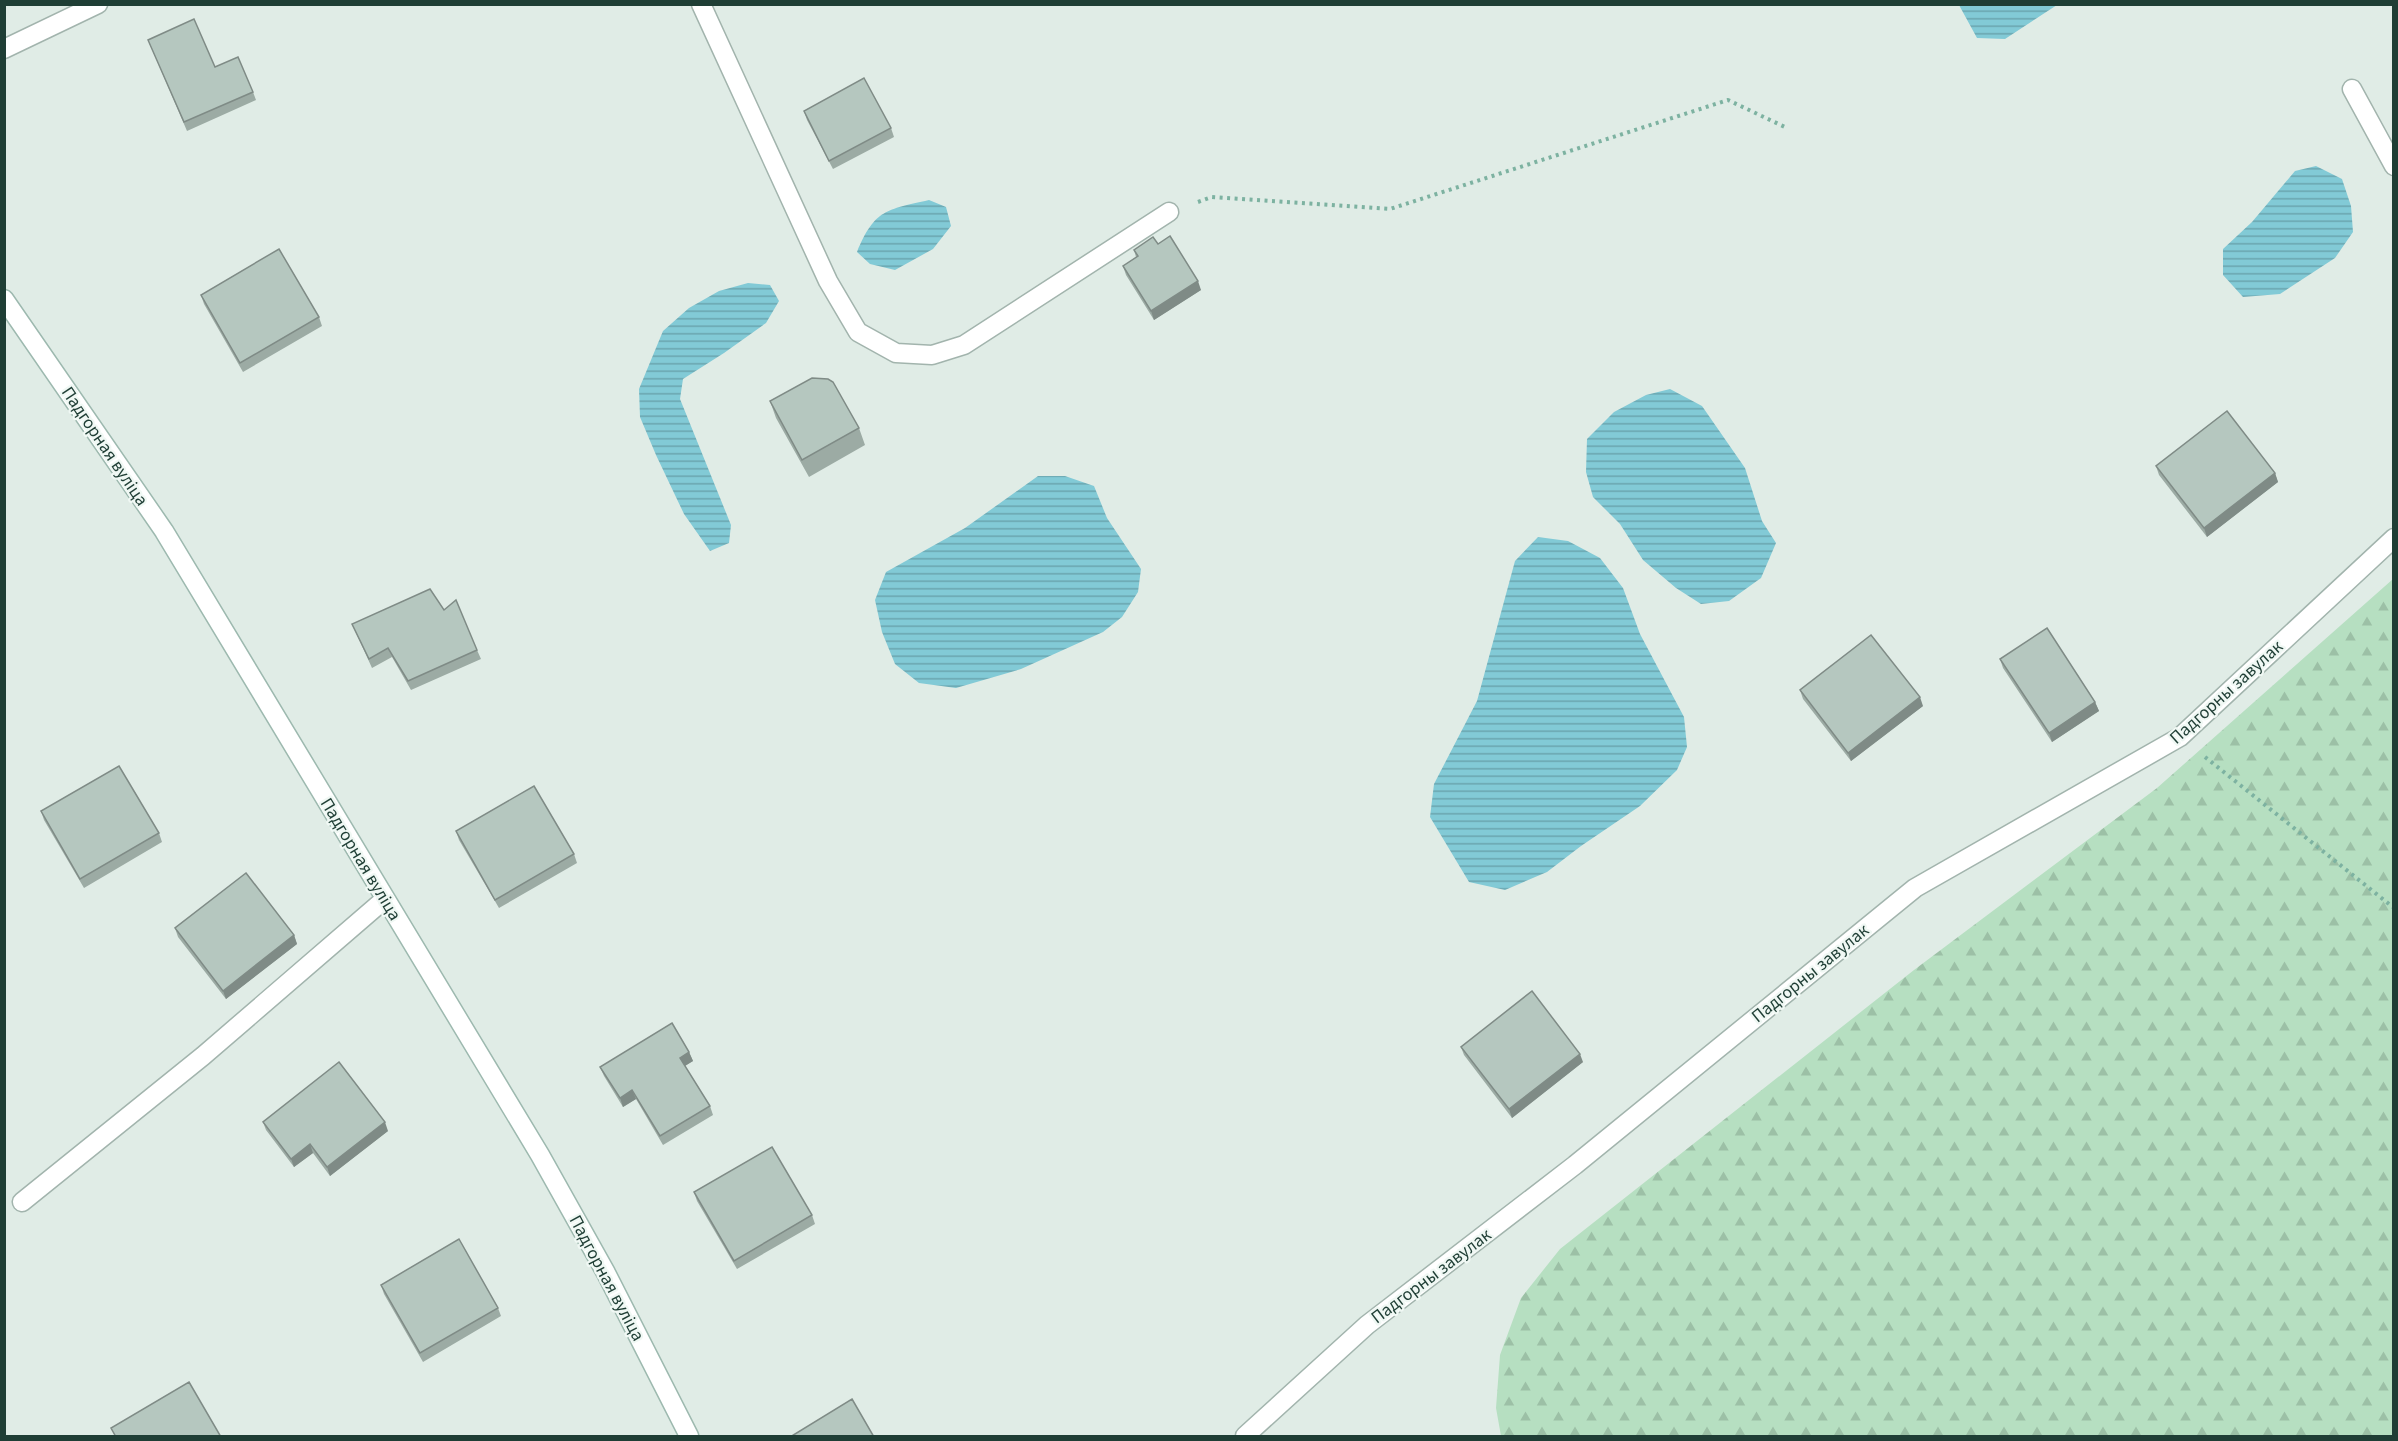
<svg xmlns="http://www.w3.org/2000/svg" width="2398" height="1441" viewBox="0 0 2398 1441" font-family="'Source Sans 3',sans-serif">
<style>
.forest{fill:url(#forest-firs)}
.water{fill:url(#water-rules)}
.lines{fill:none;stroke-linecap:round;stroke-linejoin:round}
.lane-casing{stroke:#a2b4ad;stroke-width:21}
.street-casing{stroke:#a2b4ad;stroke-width:21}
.secondary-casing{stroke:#9db9af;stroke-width:21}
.path{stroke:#7db2a1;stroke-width:4;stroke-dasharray:3 4.5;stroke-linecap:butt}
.lane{stroke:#fff;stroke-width:18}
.street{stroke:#fff;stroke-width:18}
.secondary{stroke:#fff;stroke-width:18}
.wall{fill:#9caba4}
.shaded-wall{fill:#7f8b86}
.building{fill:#b5c7bf;stroke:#7f8b86;stroke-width:1.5}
.labels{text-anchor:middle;stroke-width:4.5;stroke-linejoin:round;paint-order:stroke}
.street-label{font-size:18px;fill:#1f3e35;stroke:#f0f8f4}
</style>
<defs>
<pattern id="forest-firs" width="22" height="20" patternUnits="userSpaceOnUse" patternTransform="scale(1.5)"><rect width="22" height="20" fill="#b6dfc1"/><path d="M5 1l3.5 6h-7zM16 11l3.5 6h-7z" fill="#9cc0a6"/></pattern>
<pattern id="water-rules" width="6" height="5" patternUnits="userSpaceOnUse" patternTransform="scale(1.5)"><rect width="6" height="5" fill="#82cad6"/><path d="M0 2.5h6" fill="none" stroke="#6aa5ae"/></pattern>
</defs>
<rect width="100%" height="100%" fill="#e0ece6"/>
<!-- forest -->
<path class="forest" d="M 2393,579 L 2393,1436 L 1501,1436 L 1496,1408 L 1500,1355 L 1521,1298 L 1560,1249 L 1914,970 L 2157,788 Z"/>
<!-- water -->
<path class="water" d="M 1959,5 L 2057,5 L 2005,39 L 1977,38 Z
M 2316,166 L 2342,179 L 2351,206 L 2353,232 L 2335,258 L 2280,294 L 2243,297 L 2223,275 L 2223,249 L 2252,222 L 2295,171 Z
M 929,200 L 946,207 L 951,226 L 933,249 L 895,270 L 870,264 L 857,252 C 875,209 886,210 929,200 Z
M 748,283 L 770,285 L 779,301 L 766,323 L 724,353 L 683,379 L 680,399 L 731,525 L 729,543 L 710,551 L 684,514 L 656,455 L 640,417 L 639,389 L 663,331 L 689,308 L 719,291 Z
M 1670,389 L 1702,406 L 1745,468 L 1762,521 L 1776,543 L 1761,578 L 1729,601 L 1701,604 L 1676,588 L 1643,560 L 1620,524 L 1593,497 L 1586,472 L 1587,439 L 1614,412 L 1646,395 Z
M 1038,476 L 1065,476 L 1094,486 L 1107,518 L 1141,569 L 1138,592 L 1122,617 L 1103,632 L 1021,669 L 956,688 L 919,683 L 895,664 L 882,632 L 875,600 L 886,572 L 965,528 Z
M 1538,537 L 1568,541 L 1600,558 L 1623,588 L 1640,634 L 1684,717 L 1687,747 L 1677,770 L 1640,806 L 1581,846 L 1547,872 L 1505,890 L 1469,882 L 1430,817 L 1434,784 L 1477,701 L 1515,561 Z"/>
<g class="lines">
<defs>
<path id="lane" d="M 2352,89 L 2394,166
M 22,1202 L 203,1056 L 385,899"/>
<path id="street" d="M 701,4 L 828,281 L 858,332 L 896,353 L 932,355 L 964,345 L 1169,212
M 4,49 L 98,4
M 1245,1436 L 1367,1325 L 1575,1165 L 1915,888 L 2180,737 L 2394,538"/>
<path id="secondary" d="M 4,299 L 164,531 L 540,1155 L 606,1273 L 689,1436"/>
</defs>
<!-- lane casing -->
<use href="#lane" class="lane-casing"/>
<!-- street casing -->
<use href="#street" class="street-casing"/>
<!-- secondary casing -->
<use href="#secondary" class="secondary-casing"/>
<!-- path -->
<path class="path" d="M 1198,202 L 1212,197 L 1390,209 L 1728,100 L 1787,128
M 2205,757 L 2394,908"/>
<!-- lane -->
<use href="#lane" class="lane"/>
<!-- street -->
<use href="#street" class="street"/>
<!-- secondary -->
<use href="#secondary" class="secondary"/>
</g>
<!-- wall -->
<path class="wall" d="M 148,40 L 215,67 L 253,92 L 256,100 L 187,131 Z
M 804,111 L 891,128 L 894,137 L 833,169 L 807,120 Z
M 1158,244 L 1201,290 L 1154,320 L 1126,275 L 1123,266 L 1136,257 L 1134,250 Z
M 201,295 L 319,317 L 322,326 L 243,372 L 204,304 Z
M 770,401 L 859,428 L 865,445 L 809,477 L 776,418 Z
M 2156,466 L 2275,473 L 2278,482 L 2207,537 L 2159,475 Z
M 444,610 L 477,650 L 481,659 L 411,690 L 392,657 L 372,668 L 352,624 Z
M 2000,659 L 2095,702 L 2099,711 L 2052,742 L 2003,668 Z
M 1800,690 L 1923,706 L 1851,761 L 1803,699 Z
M 41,811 L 159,833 L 162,842 L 84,888 L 44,820 Z
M 456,831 L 574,854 L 577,863 L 499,908 L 459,840 Z
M 175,928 L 294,935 L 297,944 L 226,999 L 178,937 Z
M 1461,1047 L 1583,1062 L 1512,1118 L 1464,1055 Z
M 689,1052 L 693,1061 L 685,1066 L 710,1106 L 713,1115 L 663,1145 L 636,1099 L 623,1107 L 604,1076 L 600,1067 Z
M 263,1122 L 388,1131 L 330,1176 L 313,1153 L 294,1167 L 266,1130 Z
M 694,1192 L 812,1215 L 815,1224 L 737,1269 L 697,1201 Z
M 381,1285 L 498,1308 L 501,1316 L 423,1362 L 384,1294 Z"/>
<!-- shaded-wall -->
<path class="shaded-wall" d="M 1198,281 L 1201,290 L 1154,320 L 1151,311 Z
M 2275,473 L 2278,482 L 2207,537 L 2204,528 Z
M 1920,697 L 1923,706 L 1851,761 L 1848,753 Z
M 2095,702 L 2099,711 L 2052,742 L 2049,733 Z
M 294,935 L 297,944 L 226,999 L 223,991 Z
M 689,1052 L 693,1061 L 683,1067 L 680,1058 Z
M 1580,1054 L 1583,1062 L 1512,1118 L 1509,1109 Z
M 632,1090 L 636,1099 L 623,1107 L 620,1098 Z
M 385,1122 L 388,1131 L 330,1176 L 327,1167 Z
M 310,1144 L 313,1153 L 294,1167 L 291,1159 Z"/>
<!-- building -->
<path class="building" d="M 194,19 L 215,67 L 238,57 L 253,92 L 184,122 L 148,40 Z
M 864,78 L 891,128 L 829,161 L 804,111 Z
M 1170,236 L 1198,281 L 1151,311 L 1123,266 L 1138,256 L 1134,250 L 1153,237 L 1158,244 Z
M 279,249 L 319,317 L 240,363 L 201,295 Z
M 812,378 L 828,379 L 833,382 L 859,428 L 802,460 L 770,401 Z
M 2227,411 L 2275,473 L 2204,528 L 2156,466 Z
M 430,589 L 444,610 L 456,600 L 477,650 L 408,681 L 388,648 L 369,659 L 352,624 Z
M 2047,628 L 2095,702 L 2049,733 L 2000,659 Z
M 1871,635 L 1920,697 L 1848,753 L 1800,690 Z
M 119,766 L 159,833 L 80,879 L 41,811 Z
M 534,786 L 574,854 L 495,900 L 456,831 Z
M 246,873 L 294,935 L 223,991 L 175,928 Z
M 1532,991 L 1580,1054 L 1509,1109 L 1461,1047 Z
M 672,1023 L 689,1052 L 680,1058 L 710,1106 L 660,1136 L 632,1090 L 620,1098 L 600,1067 Z
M 339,1062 L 385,1122 L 327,1167 L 310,1144 L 291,1159 L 263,1122 Z
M 772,1147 L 812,1215 L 734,1261 L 694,1192 Z
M 459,1239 L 498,1308 L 420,1353 L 381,1285 Z
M 189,1382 L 221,1437 L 116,1437 L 111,1428 Z
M 852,1399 L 874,1437 L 790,1437 Z"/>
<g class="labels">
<!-- street labels -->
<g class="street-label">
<text transform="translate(105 446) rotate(56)" y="6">Падгорная вуліца</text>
<text transform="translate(2226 692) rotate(-42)" y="6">Падгорны завулак</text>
<text transform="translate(361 859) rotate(59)" y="6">Падгорная вуліца</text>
<text transform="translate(1810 973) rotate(-39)" y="6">Падгорны завулак</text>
<text transform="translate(1431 1276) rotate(-37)" y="6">Падгорны завулак</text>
<text transform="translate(607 1278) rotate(62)" y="6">Падгорная вуліца</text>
</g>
</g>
<!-- border -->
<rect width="2398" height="1441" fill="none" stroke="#1f3e35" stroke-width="12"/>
</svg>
